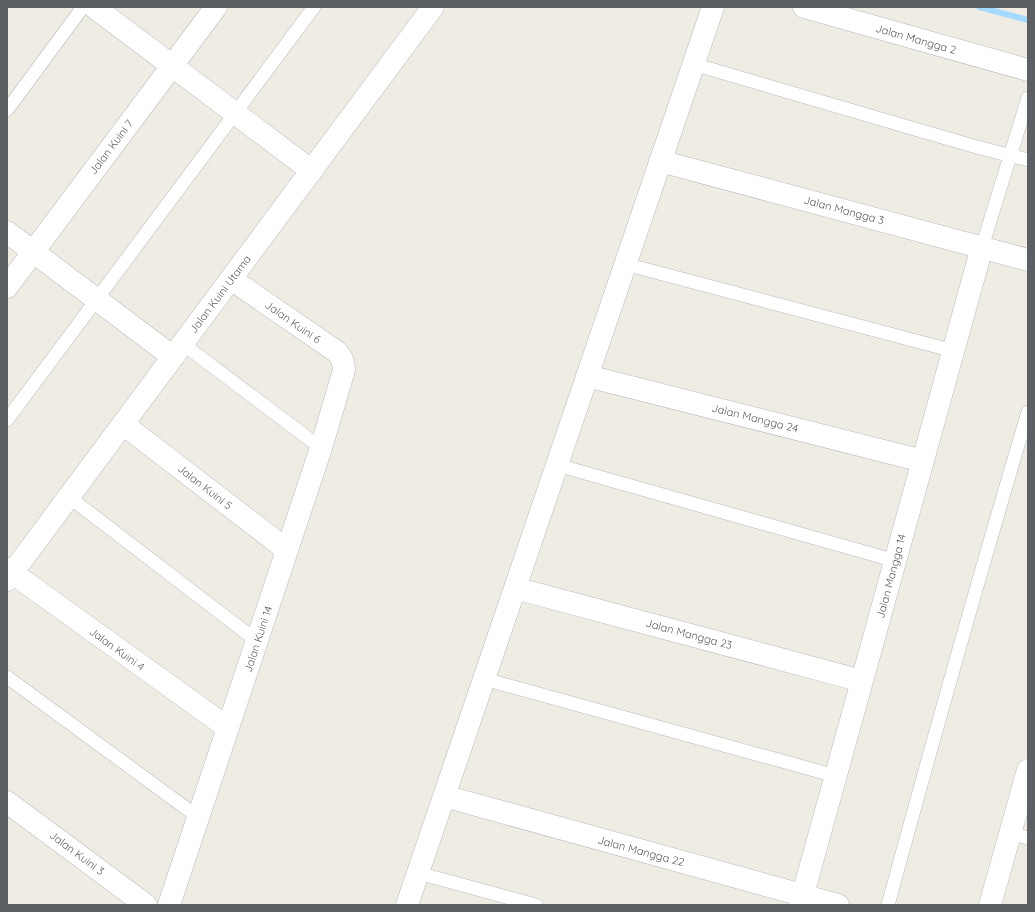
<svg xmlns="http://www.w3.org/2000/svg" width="1035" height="912" viewBox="0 0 1035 912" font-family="Quicksand,sans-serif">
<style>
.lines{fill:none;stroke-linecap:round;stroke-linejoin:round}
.stream{stroke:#a4daff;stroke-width:6}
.lane-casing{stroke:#b6babf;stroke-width:14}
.street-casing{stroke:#b6babf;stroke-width:23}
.lane{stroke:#fff;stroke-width:13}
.street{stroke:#fff;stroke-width:22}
.labels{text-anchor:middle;stroke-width:3;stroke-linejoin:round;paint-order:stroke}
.street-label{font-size:11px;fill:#5c6065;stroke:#fff}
</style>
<rect width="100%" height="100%" fill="#efece4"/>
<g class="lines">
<!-- stream -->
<path class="stream" d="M 979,7 L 1028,20"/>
<defs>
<path id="lane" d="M 693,64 L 973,146 L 1028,160
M 7,110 L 83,7
M 982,247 L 1028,98
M 625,264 L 954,351
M 183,344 L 321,448
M 7,420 L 314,7
M 557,465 L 896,561
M 69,497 L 257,641
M 7,677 L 198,817
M 484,679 L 836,776
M 1010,833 L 1028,838
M 418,873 L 536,905
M 888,905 C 933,740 979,576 1028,412"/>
<path id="street" d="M 94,7 L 312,171
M 804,7 L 1028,70
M 660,161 L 1028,260
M 7,232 L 173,357
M 7,287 L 216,7
M 587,376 L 923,461
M 123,424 L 287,550
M 7,569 L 228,728
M 7,580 L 433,7
M 515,588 L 862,681
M 444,796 L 838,905
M 7,802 L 146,905
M 169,905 L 321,448 L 344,370 C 344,362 342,358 337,352 L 231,279
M 407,905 L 713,7
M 800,905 L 982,247
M 990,905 L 1028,770"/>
</defs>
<!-- lane casing -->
<use href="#lane" class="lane-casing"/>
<!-- street casing -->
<use href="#street" class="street-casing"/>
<!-- lane -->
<use href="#lane" class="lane"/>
<!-- street -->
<use href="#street" class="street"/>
</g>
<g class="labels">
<!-- street labels -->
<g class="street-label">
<text transform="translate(916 39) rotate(16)" y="4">Jalan Mangga 2</text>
<text transform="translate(111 147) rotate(-53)" y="4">Jalan Kuini 7</text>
<text transform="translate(844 210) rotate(15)" y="4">Jalan Mangga 3</text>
<text transform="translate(220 294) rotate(-53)" y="4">Jalan Kuini Utama</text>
<text transform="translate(293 322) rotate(35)" y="4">Jalan Kuini 6</text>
<text transform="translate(755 418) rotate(14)" y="4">Jalan Mangga 24</text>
<text transform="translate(205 487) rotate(38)" y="4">Jalan Kuini 5</text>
<text transform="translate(891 576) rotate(-75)" y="4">Jalan Mangga 14</text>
<text transform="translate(689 634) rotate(15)" y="4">Jalan Mangga 23</text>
<text transform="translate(258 639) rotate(-72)" y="4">Jalan Kuini 14</text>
<text transform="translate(117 649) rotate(36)" y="4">Jalan Kuini 4</text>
<text transform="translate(641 851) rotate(15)" y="4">Jalan Mangga 22</text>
<text transform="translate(77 853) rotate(37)" y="4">Jalan Kuini 3</text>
</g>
</g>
<!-- border -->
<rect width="1035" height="912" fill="none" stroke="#5c6065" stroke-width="16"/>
</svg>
